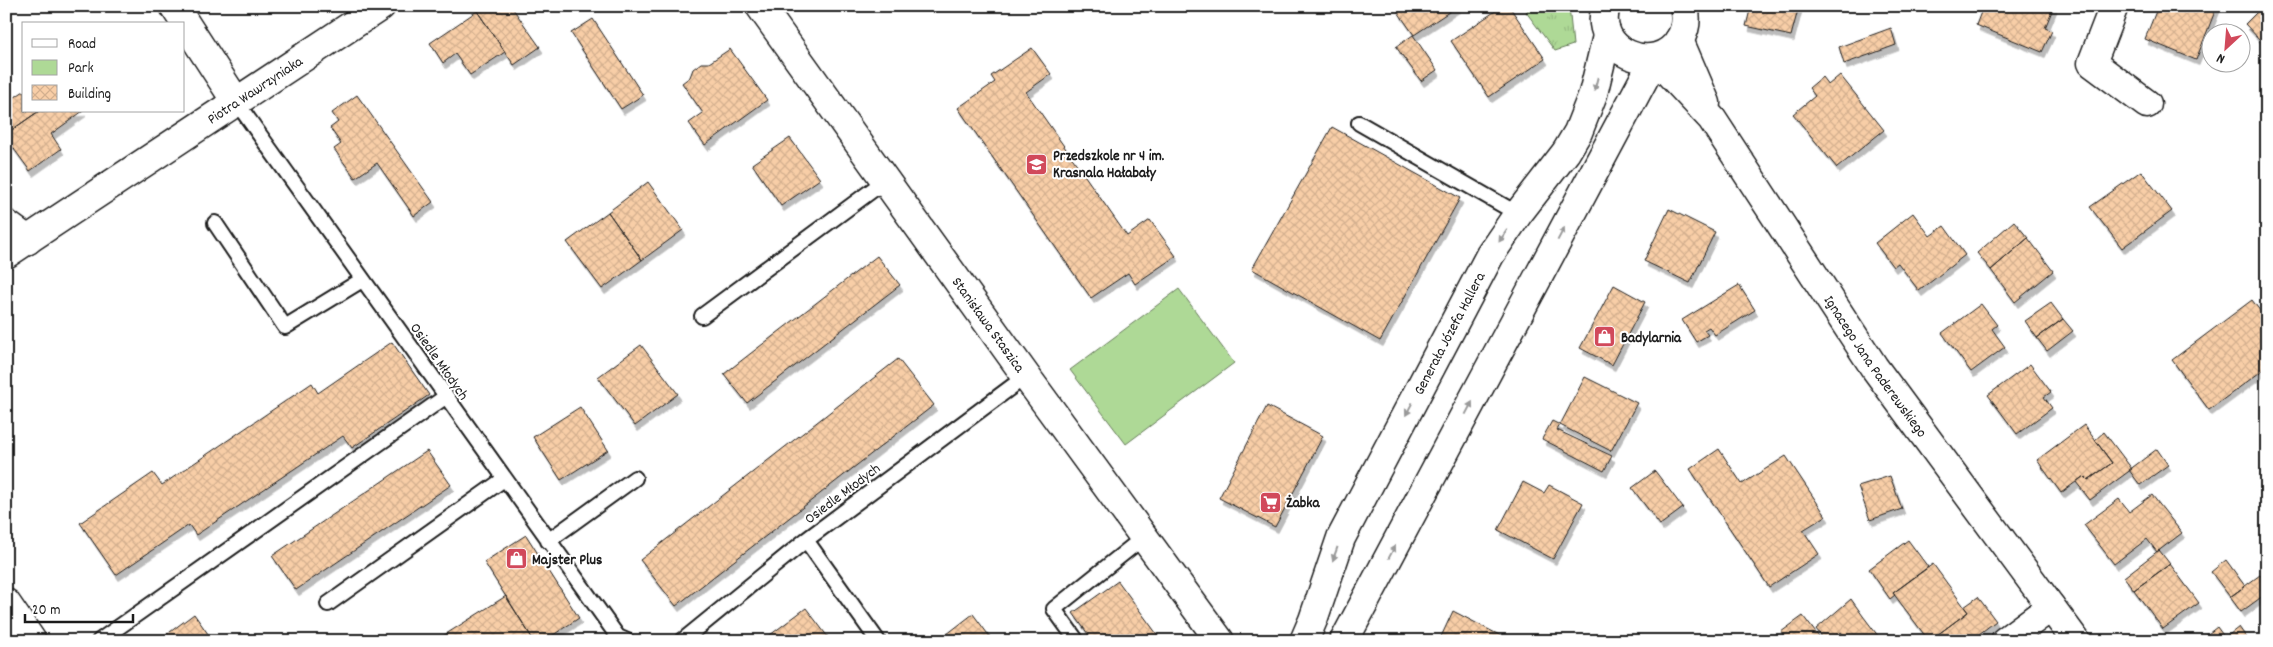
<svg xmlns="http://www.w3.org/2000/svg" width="2273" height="647" viewBox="0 0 2273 647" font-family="Dekko,sans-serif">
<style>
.grass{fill:url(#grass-tufts);stroke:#657a59}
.park{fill:#aed996;stroke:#657a59}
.building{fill:url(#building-cross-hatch);stroke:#1c1c1c;filter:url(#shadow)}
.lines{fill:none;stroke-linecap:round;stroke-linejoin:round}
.service-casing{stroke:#1c1c1c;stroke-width:18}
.minor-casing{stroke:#1c1c1c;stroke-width:31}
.tertiary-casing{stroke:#1c1c1c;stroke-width:31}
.service{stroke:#fff;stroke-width:14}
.minor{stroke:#fff;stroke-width:28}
.tertiary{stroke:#fff;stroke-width:28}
.oneway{fill:#999}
.labels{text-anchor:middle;stroke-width:4;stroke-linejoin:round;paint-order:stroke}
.street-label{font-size:15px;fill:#1c1c1c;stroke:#fff}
.poi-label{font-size:15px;font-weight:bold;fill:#1c1c1c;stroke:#fff;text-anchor:start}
</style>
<defs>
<pattern id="grass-tufts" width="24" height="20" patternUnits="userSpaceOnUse" patternTransform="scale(1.25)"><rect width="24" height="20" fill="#aed996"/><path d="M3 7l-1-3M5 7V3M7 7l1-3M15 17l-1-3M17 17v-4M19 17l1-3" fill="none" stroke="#95ba81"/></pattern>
<pattern id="building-cross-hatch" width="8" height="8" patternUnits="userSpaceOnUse" patternTransform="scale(1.25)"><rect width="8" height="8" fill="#f8cea7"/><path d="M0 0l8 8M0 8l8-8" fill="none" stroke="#d4b08f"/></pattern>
<filter id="shadow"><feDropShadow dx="3" dy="5.5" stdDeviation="0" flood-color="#0004"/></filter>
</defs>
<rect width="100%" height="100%" fill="#fff"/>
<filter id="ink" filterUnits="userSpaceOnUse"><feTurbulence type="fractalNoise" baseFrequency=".02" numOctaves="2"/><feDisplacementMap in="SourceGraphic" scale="10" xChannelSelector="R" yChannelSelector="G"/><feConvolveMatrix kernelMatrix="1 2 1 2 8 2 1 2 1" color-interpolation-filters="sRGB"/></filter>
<g filter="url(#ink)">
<!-- grass -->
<path class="grass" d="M 1533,6 L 1543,6 L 1550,9 L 1553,6 L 1569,6 L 1573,45 L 1555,51 L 1526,12 Z"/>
<!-- park -->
<path class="park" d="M 1179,289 L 1234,363 L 1126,444 L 1070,370 Z"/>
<!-- building -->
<path class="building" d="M 484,6 L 511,6 L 540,47 L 514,65 L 477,11 Z
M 1406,6 L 1458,6 L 1414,35 L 1398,12 Z
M 1503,6 L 1509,6 L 1545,59 L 1489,97 L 1451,41 Z
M 1751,6 L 1799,6 L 1791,36 L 1746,26 Z
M 1981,6 L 2054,6 L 2045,28 L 2052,31 L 2042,52 L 1976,25 L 1983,7 Z
M 2158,6 L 2217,6 L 2196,60 L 2145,39 Z
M 2263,6 L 2267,6 L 2267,34 L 2260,40 L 2245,24 Z
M 477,11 L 505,52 L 470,75 L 455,54 L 443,63 L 430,43 Z
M 593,19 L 643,95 L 621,109 L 571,33 Z
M 1891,28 L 1896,45 L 1844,64 L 1839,47 Z
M 1413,35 L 1437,70 L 1421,81 L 1396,47 Z
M 1032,48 L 1051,74 L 1026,92 L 1127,236 L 1150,220 L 1176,256 L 1135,284 L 1128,273 L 1091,298 L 958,108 L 995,82 L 991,76 Z
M 730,49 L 767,100 L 705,145 L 689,123 L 703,113 L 682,83 L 690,77 L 693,69 L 701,63 L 709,63 Z
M 1840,75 L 1884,130 L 1837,168 L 1793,114 L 1815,96 L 1809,88 L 1822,77 L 1828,85 Z
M 24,91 L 24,111 L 39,111 L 6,134 L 6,103 Z
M 357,95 L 433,202 L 414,216 L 377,163 L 355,178 L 334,149 L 341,144 L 330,128 L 338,122 L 332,113 Z
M 39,111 L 83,111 L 51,134 L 61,149 L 30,171 L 6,138 L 6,134 Z
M 1332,127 L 1460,198 L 1380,341 L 1252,269 Z
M 790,138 L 820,179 L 781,206 L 752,164 Z
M 2141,171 L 2172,211 L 2122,248 L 2090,207 Z
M 648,182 L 683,230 L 642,260 L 608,212 Z
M 1669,209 L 1715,232 L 1690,283 L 1644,261 Z
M 608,212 L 642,260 L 602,289 L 567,242 Z
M 1913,213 L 1930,236 L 1944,226 L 1965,255 L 1919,291 L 1898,263 L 1893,267 L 1875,243 Z
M 2014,221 L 2028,238 L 1991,270 L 1977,253 Z
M 2028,238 L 2053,271 L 2015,302 L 1991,270 Z
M 877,256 L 900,285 L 747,403 L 724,374 Z
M 1614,285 L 1645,302 L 1612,365 L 1580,348 Z
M 1739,285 L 1755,310 L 1715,335 L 1709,327 L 1704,330 L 1708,335 L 1696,342 L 1682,320 Z
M 2252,300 L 2267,320 L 2267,367 L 2209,410 L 2172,360 Z
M 2051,303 L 2063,319 L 2037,338 L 2025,321 Z
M 1981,304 L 1997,325 L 1992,329 L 2005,347 L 1971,372 L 1942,333 Z
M 2063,319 L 2073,331 L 2047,351 L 2037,338 Z
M 392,342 L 429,395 L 352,448 L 343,436 L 196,535 L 189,525 L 116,575 L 80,523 L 153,473 L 162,485 L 312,383 L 318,393 Z
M 641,345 L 678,394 L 635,426 L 598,377 Z
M 898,359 L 934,405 L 676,606 L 640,560 Z
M 2030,364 L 2051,392 L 2044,397 L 2052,408 L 2017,434 L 1988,395 Z
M 1585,377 L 1637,403 L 1611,451 L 1560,425 Z
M 1267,406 L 1323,436 L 1275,527 L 1219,498 Z
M 580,407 L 608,450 L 561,480 L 533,437 Z
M 1552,421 L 1560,425 L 1557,430 L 1612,456 L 1604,471 L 1542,439 Z
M 2084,425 L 2112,463 L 2088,480 L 2084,476 L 2061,493 L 2037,460 Z
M 2104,432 L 2132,469 L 2090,500 L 2076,482 L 2084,476 L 2088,480 L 2112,463 L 2095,440 Z
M 1719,449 L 1742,484 L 1786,456 L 1826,516 L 1803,530 L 1819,554 L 1769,587 L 1690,469 Z
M 2157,449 L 2168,465 L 2140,485 L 2129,470 Z
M 427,451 L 451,485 L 296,590 L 272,556 Z
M 1655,471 L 1683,508 L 1660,525 L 1632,488 Z
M 1890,476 L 1902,509 L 1870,520 L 1858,486 Z
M 1523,482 L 1544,493 L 1549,485 L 1583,503 L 1553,559 L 1498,530 Z
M 2152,495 L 2182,533 L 2157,552 L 2147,539 L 2114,564 L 2084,525 L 2119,499 L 2129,512 Z
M 526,535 L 579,618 L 544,641 L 534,641 L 484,562 Z
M 1908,540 L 1928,567 L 1893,593 L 1895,595 L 1890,599 L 1869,569 Z
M 2159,550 L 2170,564 L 2134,590 L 2124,577 Z
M 2226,560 L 2245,586 L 2230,597 L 2211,572 Z
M 1933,564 L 1968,612 L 1929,641 L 1893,593 Z
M 2170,564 L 2199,603 L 2163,629 L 2134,590 Z
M 2260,575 L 2267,584 L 2267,593 L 2241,612 L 2230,597 Z
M 1118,581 L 1162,641 L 1093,641 L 1073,613 Z
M 506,596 L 534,641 L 435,641 Z
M 1978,597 L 1996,621 L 1970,641 L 1925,641 L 1928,638 L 1929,641 L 1968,612 L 1964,607 Z
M 1851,599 L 1863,616 L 1882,641 L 1848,641 L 1841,632 L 1830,641 L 1825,641 L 1816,629 Z
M 806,608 L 831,641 L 762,641 Z
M 1453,611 L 1505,638 L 1503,641 L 1439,641 Z
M 194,614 L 213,641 L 158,641 Z
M 973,614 L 993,641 L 938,641 Z
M 1803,616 L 1822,641 L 1788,641 L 1781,632 Z
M 2217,627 L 2225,638 L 2239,627 L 2249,641 L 2199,641 Z"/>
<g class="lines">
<defs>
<path id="service" d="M 237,103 L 618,637 L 627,641
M 1359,123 L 1518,214
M 215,223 L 285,327 L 362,280
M 702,316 L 886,180
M 806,540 L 878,641
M 548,541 L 635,478
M 328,604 L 504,479
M 99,641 L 445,397
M 682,641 L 806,540 L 1026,376
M 1077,641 L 1054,609 L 1144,537"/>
<g id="minor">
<path d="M 174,6 L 237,103"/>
<path id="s1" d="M 760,6 L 1026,376 L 1220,641"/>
<path d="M 2114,6 L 2092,63 L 2147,104"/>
<path d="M 1679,40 L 1706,103"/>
<path id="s2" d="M 1655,58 L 1712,119 L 1874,367 L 2076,641"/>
<path d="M 6,224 L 28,240"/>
<path id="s3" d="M 6,254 L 381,6"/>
<path d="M 6,603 L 32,641"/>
<path d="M 2005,641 L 2051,607"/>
</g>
<g id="tertiary">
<path d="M 1606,6 C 1591,51 1656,79 1680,39 C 1686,29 1687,18 1684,6"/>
<path id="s4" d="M 1304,641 L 1313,620 L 1341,538 L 1490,255 L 1518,214 L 1566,152 L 1578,132 L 1593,94 L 1607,36"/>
<path d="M 1344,641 L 1655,58"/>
</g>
</defs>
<!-- service casing -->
<use href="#service" class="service-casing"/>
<!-- minor casing -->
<use href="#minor" class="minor-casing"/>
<!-- tertiary casing -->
<use href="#tertiary" class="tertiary-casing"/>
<!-- service -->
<use href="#service" class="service"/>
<!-- minor -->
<use href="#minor" class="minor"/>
<!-- tertiary -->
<use href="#tertiary" class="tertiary"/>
</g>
<!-- one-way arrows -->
<defs><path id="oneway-solid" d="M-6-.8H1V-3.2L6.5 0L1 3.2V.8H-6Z" transform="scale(1.25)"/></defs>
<g class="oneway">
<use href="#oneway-solid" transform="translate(1596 84) rotate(104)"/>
<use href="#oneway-solid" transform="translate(1561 234) rotate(-62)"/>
<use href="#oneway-solid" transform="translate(1503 236) rotate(124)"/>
<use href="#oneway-solid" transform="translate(1469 408) rotate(-62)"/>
<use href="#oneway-solid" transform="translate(1409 409) rotate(118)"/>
<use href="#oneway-solid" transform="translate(1392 552) rotate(-62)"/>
<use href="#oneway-solid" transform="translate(1335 554) rotate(110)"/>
</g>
</g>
<!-- icons -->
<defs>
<symbol id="school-square" viewBox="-11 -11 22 22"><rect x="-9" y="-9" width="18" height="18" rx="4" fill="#d1495b" stroke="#fff"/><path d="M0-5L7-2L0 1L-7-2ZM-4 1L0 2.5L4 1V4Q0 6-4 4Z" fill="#fff"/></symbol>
<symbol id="shop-square" viewBox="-11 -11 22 22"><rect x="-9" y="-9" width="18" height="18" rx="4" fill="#d1495b" stroke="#fff"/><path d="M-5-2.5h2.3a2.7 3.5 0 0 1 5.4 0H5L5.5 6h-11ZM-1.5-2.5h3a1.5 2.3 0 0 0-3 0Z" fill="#fff"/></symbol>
<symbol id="supermarket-square" viewBox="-11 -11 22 22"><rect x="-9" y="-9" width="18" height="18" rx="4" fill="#d1495b" stroke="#fff"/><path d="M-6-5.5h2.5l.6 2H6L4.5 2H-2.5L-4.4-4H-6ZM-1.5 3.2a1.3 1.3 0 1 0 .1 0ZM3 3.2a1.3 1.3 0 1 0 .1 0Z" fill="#fff"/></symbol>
</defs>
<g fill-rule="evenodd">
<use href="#school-square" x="1024" y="152" width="25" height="25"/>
<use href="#shop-square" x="1592" y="324" width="25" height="25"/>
<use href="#supermarket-square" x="1258" y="490" width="25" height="25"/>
<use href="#shop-square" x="504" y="546" width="25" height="25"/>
</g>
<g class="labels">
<!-- street labels -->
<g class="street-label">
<text dy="5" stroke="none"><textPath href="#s3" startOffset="298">Piotra Wawrzyniaka</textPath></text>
<text dy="5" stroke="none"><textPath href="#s1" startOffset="392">Stanisława Staszica</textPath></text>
<text dy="5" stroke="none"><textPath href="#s4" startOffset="341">Generała Józefa Hallera</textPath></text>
<text transform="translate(440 361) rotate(55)" y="5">Osiedle Młodych</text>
<text dy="5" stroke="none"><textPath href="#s2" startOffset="380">Ignacego Jana Paderewskiego</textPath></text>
<text transform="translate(842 493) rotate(-37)" y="5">Osiedle Młodych</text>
</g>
<!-- poi labels -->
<g class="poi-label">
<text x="1053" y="160">Przedszkole nr 4 im.<tspan x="1053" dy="17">Krasnala Hałabały</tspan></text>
<text x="1621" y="342">Badylarnia</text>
<text x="1286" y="507">Żabka</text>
<text x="532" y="564">Majster Plus</text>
</g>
</g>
<!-- margin -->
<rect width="2273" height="647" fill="none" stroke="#fff" stroke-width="25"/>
<rect x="12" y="12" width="2248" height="622" fill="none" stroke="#1c1c1c" stroke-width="2" filter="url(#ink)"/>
<!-- legend -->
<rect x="22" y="22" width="162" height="90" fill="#ffffff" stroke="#a4a4a4"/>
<rect x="32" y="39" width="25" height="8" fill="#ffffff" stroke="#a4a4a4"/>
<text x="68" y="48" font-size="15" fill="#1c1c1c">Road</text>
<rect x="32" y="60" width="25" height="15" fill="#aed996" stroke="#a4a4a4"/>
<text x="68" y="72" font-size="15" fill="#1c1c1c">Park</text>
<rect x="32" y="85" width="25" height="15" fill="url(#building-cross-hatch)" stroke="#a4a4a4"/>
<text x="68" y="98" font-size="15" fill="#1c1c1c">Building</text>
<!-- north arrow -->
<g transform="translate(2226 48) rotate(206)"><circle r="24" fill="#ffffff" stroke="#a4a4a4"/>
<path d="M0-4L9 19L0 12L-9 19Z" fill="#d1495b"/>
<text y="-8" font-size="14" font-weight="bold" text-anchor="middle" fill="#1c1c1c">N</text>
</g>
<!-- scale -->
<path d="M25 614v8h108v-8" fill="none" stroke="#1c1c1c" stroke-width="2.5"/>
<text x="32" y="614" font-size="15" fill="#1c1c1c" stroke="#ffffff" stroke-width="4" paint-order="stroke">20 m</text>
</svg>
